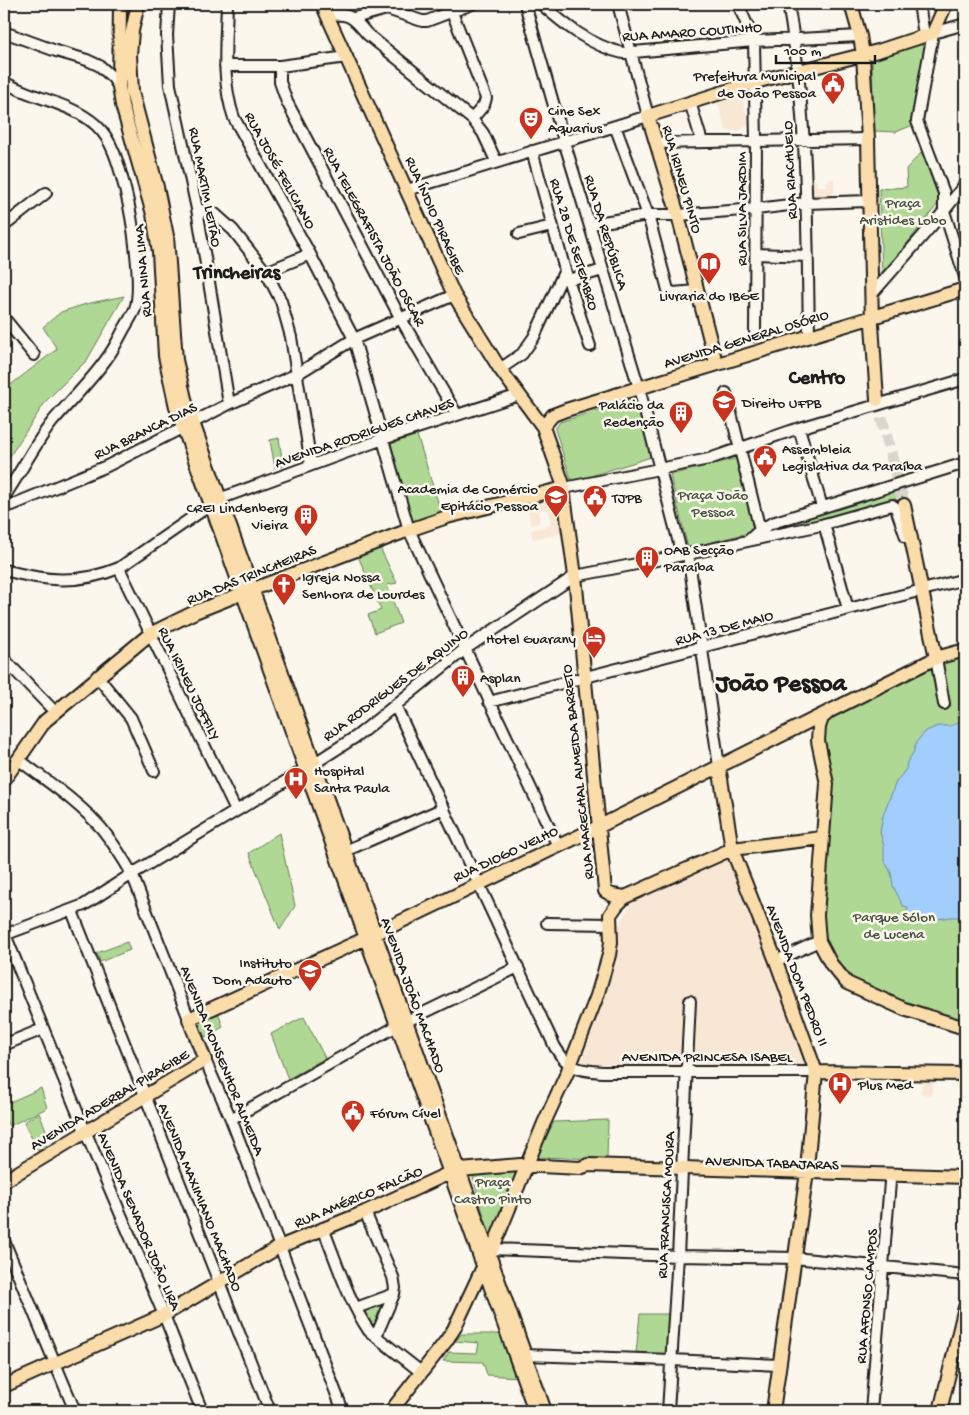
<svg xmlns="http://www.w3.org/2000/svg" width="969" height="1415" viewBox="0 0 969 1415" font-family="'Gochi Hand',sans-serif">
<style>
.built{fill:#f9e7d6}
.green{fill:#b0d895;stroke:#667a58}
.water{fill:#a1cefc;stroke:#6c87a2}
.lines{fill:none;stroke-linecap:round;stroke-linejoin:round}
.major-tunnel{stroke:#dad6cd;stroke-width:12;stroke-dasharray:12 6;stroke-linecap:butt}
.minor-casing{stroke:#1c1c1c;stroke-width:14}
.major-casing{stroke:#1c1c1c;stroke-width:16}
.minor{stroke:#fbf7ec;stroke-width:10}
.major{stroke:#fbddab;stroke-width:12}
.labels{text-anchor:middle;stroke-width:5;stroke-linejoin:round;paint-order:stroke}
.street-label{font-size:15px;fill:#1c1c1c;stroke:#fbf7ec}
.poi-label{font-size:15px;fill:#1c1c1c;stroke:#fbf7ec;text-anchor:start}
.park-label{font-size:15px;fill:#485440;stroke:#fbf7ec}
.district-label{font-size:20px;font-weight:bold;fill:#1c1c1c;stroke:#fbf7ec}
.town-label{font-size:25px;font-weight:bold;fill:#1c1c1c;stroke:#fbf7ec}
</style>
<rect width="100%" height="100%" fill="#fbf7ec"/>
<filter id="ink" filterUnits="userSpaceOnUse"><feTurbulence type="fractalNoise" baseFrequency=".02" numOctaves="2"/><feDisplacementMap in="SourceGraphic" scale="10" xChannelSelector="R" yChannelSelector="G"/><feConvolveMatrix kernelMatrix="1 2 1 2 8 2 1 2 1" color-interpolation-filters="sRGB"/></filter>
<g filter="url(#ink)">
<!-- built -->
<path class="built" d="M 741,92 L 749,125 L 739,131 L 726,130 L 717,101 Z
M 829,179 L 834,179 L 834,200 L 809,201 L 809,180 L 816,180 L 817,186 L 826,186 L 826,182 L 830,181 Z
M 552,497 L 555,503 L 562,502 L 566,533 L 533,539 L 531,530 L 551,525 L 548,512 L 545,509 L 540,510 L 539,523 L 531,525 L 526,503 Z
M 731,857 L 810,1068 L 581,1064 L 614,965 L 617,928 L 633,901 Z
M 923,1079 L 934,1080 L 931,1096 L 921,1093 Z"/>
<!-- green -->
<path class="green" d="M 919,44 L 926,47 L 913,125 L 896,132 L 874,131 L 872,63 L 878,57 Z
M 922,152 L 940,201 L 882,276 L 879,189 L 907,187 L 906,169 Z
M 124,296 L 87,360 L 46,401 L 4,465 L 4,390 L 57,349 L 43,327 L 61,312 L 86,304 Z
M 637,398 L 654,456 L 572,482 L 555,429 L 560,422 Z
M 417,435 L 442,515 L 413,523 L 391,444 Z
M 279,438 L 283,466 L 275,468 L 270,440 Z
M 738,458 L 756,531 L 688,548 L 670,475 Z
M 894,485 L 901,506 L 771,536 L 772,523 Z
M 380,548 L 397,583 L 387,585 L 401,623 L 375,633 L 368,615 L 381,610 L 358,556 Z
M 965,654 L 965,1026 L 846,981 L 821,935 L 828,883 L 824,851 L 833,794 L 829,767 L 822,743 L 824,725 L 832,714 L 854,704 L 860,703 L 947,659 Z
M 279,833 L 295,906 L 280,930 L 249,853 Z
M 127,942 L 130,950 L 100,962 L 97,953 Z
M 218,1012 L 223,1027 L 205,1037 L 197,1022 Z
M 304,1017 L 325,1058 L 288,1079 L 271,1034 Z
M 41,1088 L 47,1108 L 9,1126 L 4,1118 L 4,1105 Z
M 39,1113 L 46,1130 L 42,1133 L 47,1147 L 38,1151 L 24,1122 Z
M 608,1120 L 607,1159 L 536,1157 L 554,1122 Z
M 519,1171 L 490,1238 L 472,1174 Z
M 389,1298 L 376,1330 L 358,1309 Z
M 640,1314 L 669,1314 L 667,1354 L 636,1353 Z
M 462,1334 L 500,1334 L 518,1377 L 487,1375 L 483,1362 L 443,1361 L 449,1352 L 477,1353 L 479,1343 L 455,1341 Z"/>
<!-- water -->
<path class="water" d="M 965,720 L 965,917 L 951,917 L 932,920 L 907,913 L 908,907 L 903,906 L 893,886 L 891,873 L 884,859 L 884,847 L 880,832 L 883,815 L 896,782 L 906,769 L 907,762 L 913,753 L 917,741 L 926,731 L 938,726 L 950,726 Z"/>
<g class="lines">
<!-- major-tunnel -->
<path class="major-tunnel" d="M 877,400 L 904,505"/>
<defs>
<path id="minor" d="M 169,4 L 167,35 L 170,85 L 197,209 L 229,404
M 227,4 C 226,42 221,81 234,118 L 310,254 L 354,339 L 409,530 L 558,846
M 525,4 L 564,141 L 639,388 L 682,555
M 541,4 C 565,25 591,46 623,53 L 754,41 L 860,36
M 738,4 L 754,41 L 756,141 L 755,336
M 788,4 C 808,113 807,226 809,336
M 919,4 L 924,35
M 452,12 L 486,98 L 484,105 L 472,119
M 327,15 C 350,13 353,17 367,34 L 472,119 L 483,133 L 496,161
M 354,18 L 387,9 L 422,21 L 427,21 L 472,4
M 965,24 L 933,33 L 917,121 L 944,193 L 944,211 L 965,277
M 4,32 L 56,51 L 87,60 L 100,66 L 113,78 L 119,87
M 225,66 L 280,66 L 347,57
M 280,66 L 280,82 L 287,102 L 401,319 L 457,415
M 4,82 C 33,99 70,102 96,125 C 114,141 120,170 126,193 C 132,216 143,287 135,309 C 132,316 128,322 124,329 C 119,338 114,349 107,358 C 91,381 71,400 53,421 C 34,445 21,472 4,497
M 690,102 L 702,142
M 615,126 L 648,215 L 668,290 L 673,293 L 697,291
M 657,143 L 868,139
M 532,151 L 565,270 L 590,346
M 407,190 L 648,116 L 618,4
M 197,209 L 214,213 L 233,230 L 266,272 L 281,301 L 291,337 L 311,465
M 590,224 L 648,215 L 678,215 L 756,209 L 806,203 L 869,201
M 4,226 L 46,193
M 519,234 L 552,226
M 756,254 L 808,256
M 266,272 L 310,254
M 568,280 L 603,270
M 872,294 L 941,215 L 965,184
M 4,318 L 34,355
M 500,369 L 522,354 L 534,337 L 565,270
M 726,393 L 760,530
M 799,428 L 822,507
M 564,488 L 709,459 L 799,428 L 965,379
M 4,503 L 12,505 L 107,466 L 229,404 L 297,374 L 354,339 L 454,295
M 824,524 L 848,609
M 750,539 L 760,530 L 772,523 L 965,463
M 688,554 L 719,766
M 119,568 L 236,811
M 4,570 C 45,581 78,585 119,568 L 219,499 L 383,439 L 519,395
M 936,658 L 944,704
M 4,659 L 55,712
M 97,676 L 131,718 L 154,771
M 489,702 L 965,579
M 395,705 L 555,1047 C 569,1070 578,1070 602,1072 L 816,1072
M 18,759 C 46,781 78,801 102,829 C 113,843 123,858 132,874 L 189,1019
M 345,851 L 444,808
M 72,911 L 270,1411
M 547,923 L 610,924
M 4,932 L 85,1131 L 164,1315 L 202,1411
M 4,935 L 84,905 L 132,874 L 304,770 L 357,736 L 465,649 L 575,576 L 688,554 L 821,525 L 892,505 L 896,508 L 906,537
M 776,961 L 819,941
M 407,1021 L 518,967
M 4,1039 L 6,1044 L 43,1029
M 205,1060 L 231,1119 L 343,1411
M 231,1119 L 397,1026
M 365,1212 L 393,1277 L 395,1288 L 394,1294 L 376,1336
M 323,1228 C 337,1263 348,1300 369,1331 L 421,1372
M 4,1241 L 75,1411
M 492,1249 L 678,1256 L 794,1258 L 965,1275
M 356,1308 L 394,1294
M 525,1355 L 671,1360 L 779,1365
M 668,1411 L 678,1256 L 690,1001
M 871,1411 L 890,1182"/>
<path id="major" d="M 120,4 L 119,87 L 122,105 L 153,214 L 159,252 L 165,356 L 176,407 L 535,1411
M 138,4 L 132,31 L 130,55 L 132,92 L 157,187 L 167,236 L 176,360 L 186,403 L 545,1411
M 322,4 L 454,295 L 500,369 L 543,427 L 562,481 L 575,576 L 605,891 L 612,895 L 625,897
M 851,4 L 860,36 L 863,55 L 868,139 L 872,324 L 877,400
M 716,363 L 678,215 L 648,116 L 755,82 L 878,51 L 933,33 L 946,4
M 543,427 L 553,415 L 566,410 L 965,289
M 904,505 L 936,658
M 829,712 L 822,718 L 819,727 L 818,741 L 827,784 L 817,915 L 819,941 L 831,964 L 847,983 L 904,1009 L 965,1028
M 719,766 L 732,849 L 776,961 L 816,1072 L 806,1179 L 773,1411
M 4,780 L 45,721 L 150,634 L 195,612 L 238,595 L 409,530 L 447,517 L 564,488
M 816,1072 L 965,1074
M 4,1181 L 205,1060 L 189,1019 L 375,934 L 592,830 L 936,658 L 965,650
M 490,1255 L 544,1123 L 567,1073 L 597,996 L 609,955 L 611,942 L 610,915 L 617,905 L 625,897 L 732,849 L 822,838
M 4,1386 L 164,1315 L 279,1247 L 365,1212 L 445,1175 L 460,1170 L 520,1165 L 580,1168 L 588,1165 L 965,1177
M 391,1411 L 446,1341 L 454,1329 L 483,1267
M 940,1411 L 965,1307"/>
</defs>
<!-- minor casing -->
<use href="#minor" class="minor-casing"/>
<!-- major casing -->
<use href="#major" class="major-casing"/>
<!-- minor -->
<use href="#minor" class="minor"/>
<!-- major -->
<use href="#major" class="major"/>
</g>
</g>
<!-- icons -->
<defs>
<symbol id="civic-pin" viewBox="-11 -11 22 30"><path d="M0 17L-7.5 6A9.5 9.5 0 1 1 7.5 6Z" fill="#c8321e" stroke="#fbf7ec"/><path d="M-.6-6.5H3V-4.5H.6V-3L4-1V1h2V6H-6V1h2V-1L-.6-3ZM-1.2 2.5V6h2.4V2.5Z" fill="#fff"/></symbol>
<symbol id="theatre-pin" viewBox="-11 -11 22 30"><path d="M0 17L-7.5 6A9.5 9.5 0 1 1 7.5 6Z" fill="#c8321e" stroke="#fbf7ec"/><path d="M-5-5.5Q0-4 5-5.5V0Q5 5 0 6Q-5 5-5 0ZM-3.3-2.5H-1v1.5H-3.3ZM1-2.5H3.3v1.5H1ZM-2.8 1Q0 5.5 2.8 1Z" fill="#fff"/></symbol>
<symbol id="library-pin" viewBox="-11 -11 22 30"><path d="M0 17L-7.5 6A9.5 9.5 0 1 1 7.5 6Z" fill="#c8321e" stroke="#fbf7ec"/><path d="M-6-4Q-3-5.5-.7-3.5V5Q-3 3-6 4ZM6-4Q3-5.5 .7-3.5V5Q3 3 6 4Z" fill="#fff"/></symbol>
<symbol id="university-pin" viewBox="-11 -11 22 30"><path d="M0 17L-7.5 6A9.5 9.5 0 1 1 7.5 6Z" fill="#c8321e" stroke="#fbf7ec"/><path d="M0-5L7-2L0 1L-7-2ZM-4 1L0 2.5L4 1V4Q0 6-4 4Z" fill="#fff"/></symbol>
<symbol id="building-pin" viewBox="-11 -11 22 30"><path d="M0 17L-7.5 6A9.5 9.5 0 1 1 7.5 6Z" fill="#c8321e" stroke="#fbf7ec"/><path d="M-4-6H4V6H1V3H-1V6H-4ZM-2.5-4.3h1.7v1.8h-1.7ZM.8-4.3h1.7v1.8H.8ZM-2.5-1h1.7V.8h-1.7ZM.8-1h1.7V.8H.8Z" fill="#fff"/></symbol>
<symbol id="school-pin" viewBox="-11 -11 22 30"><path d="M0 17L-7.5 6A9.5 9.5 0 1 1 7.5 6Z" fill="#c8321e" stroke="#fbf7ec"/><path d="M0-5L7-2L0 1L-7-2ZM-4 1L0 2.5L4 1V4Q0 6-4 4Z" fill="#fff"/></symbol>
<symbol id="church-pin" viewBox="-11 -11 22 30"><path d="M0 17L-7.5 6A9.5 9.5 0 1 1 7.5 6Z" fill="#c8321e" stroke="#fbf7ec"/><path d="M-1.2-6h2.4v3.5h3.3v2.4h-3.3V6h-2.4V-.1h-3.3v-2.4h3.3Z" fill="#fff"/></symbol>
<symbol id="hotel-pin" viewBox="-11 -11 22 30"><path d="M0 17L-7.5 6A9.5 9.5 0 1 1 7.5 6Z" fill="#c8321e" stroke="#fbf7ec"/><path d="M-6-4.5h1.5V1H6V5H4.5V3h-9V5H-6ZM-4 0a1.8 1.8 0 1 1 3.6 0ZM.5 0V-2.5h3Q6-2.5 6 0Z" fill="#fff"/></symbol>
<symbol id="hospital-pin" viewBox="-11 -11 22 30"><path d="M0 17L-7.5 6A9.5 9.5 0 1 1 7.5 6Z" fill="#c8321e" stroke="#fbf7ec"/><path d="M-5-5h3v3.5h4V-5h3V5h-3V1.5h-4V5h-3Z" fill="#fff"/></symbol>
</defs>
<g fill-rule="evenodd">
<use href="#civic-pin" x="819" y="70" width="28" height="38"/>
<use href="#theatre-pin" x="517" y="105" width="28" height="38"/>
<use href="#library-pin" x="695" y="250" width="28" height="38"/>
<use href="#university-pin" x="710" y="388" width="28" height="38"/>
<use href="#building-pin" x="667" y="399" width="28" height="38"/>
<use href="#civic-pin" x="751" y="443" width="28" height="38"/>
<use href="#school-pin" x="542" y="483" width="28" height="38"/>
<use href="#civic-pin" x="581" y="483" width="28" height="38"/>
<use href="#building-pin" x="292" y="502" width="28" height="38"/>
<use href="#building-pin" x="633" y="544" width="28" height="38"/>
<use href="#church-pin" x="270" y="571" width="28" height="38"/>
<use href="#hotel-pin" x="580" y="624" width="28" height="38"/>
<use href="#building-pin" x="449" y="663" width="28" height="38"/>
<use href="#hospital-pin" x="282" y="765" width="28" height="38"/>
<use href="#school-pin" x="296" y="957" width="28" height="38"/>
<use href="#hospital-pin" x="826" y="1070" width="28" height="38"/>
<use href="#civic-pin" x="339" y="1098" width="28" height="38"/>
</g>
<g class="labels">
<!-- street labels -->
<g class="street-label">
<text transform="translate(692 31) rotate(-4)" y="5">RUA AMARO COUTINHO</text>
<text transform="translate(281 170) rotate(61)" y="5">RUA JOSÉ FELICIANO</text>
<text transform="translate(789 170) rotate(-93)" y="5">RUA RIACHUELO</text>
<text transform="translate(683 179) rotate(74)" y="5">RUA IRINEU PINTO</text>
<text transform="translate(206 187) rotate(79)" y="5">RUA MARTIM LEITÃO</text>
<text transform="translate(741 209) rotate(-90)" y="5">RUA SILVA JARDIM</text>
<text transform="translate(436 215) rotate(66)" y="5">RUA ÍNDIO PIRAGIBE</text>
<text transform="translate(607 232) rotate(73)" y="5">RUA DA REPÚBLICA</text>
<text transform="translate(375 236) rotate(62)" y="5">RUA TELEGRAFISTA JOÃO OSCAR</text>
<text transform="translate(575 244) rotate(73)" y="5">RUA 28 DE SETEMBRO</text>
<text transform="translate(142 271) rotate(-95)" y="5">RUA NINA LIMA</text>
<text transform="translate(746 338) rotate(-17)" y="5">AVENIDA GENERAL OSÓRIO</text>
<text transform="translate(145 430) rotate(-26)" y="5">RUA BRANCA DIAS</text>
<text transform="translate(364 432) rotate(-19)" y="5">AVENIDA RODRIGUES CHAVES</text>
<text transform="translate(251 574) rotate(-22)" y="5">RUA DAS TRINCHEIRAS</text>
<text transform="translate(724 627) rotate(-15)" y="5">RUA 13 DE MAIO</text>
<text transform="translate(190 683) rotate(64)" y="5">RUA IRINEU JOFFILY</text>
<text transform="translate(395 684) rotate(-37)" y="5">RUA RODRIGUES DE AQUINO</text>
<text transform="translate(577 772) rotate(-96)" y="5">RUA MARECHAL ALMEIDA BARRETO</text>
<text transform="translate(505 853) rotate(-25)" y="5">RUA DIOGO VELHO</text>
<text transform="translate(798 975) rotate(69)" y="5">AVENIDA DOM PEDRO II</text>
<text transform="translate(414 995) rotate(70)" y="5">AVENIDA JOÃO MACHADO</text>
<text x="707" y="1061">AVENIDA PRINCESA ISABEL</text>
<text transform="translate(223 1060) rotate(68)" y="5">AVENIDA MONSENHOR ALMEIDA</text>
<text transform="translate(109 1099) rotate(-31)" y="5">AVENIDA ADERBAL PIRAGIBE</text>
<text transform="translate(772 1162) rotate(2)" y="5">AVENIDA TABAJARAS</text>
<text transform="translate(358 1196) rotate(-23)" y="5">RUA AMÉRICO FALCÃO</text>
<text transform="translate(201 1197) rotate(68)" y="5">AVENIDA MAXIMIANO MACHADO</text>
<text transform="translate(665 1205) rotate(-87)" y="5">RUA FRANCISCA MOURA</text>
<text transform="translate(140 1221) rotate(67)" y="5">AVENIDA SENADOR JOÃO LIRA</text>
<text transform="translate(866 1296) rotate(-85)" y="5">RUA AFONSO CAMPOS</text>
</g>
<!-- poi labels -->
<g class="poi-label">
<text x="816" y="80" text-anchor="end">Prefeitura Municipal<tspan x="816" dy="17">de João Pessoa</tspan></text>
<text x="548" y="115">Cine Sex<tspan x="548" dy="17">Aquarius</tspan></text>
<text x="709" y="300" text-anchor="middle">Livraria do IBGE</text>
<text x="742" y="407">Direito UFPB</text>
<text x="664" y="409" text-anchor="end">Palácio da<tspan x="664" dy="17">Redenção</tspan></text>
<text x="782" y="453">Assembleia<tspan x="782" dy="17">Legislativa da Paraíba</tspan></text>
<text x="538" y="493" text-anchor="end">Academia de Comércio<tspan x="538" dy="17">Epitácio Pessoa</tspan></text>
<text x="612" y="502">TJPB</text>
<text x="288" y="512" text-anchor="end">CREI Lindenberg<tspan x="288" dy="17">Vieira</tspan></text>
<text x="664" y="554">OAB Secção<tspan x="664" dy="17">Paraíba</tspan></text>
<text x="302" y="581">Igreja Nossa<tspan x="302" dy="17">Senhora de Lourdes</tspan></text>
<text x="576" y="643" text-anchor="end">Hotel Guarany</text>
<text x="480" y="682">Asplan</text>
<text x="314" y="775">Hospital<tspan x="314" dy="17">Santa Paula</tspan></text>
<text x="292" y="967" text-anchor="end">Instituto<tspan x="292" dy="17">Dom Adauto</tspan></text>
<text x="858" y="1089">Plus Med</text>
<text x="370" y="1117">Fórum Cível</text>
</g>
<!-- park labels -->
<g class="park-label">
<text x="903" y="207">Praça<tspan x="903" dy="17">Aristides Lobo</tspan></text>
<text x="713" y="499">Praça João<tspan x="713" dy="17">Pessoa</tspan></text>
<text x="894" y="921">Parque Sólon<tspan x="894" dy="17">de Lucena</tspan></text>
<text x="493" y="1186">Praça<tspan x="493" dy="17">Castro Pinto</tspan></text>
</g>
<!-- district labels -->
<g class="district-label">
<text x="237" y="278">Trincheiras</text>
<text x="817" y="383">Centro</text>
</g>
<!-- town labels -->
<g class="town-label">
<text x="781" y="690">João Pessoa</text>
</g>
</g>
<!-- margin -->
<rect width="969" height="1415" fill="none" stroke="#fbf7ec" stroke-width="20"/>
<rect x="10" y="10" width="949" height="1395" fill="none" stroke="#1c1c1c" stroke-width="2" filter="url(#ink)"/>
<!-- scale -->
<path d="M776 55v8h99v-8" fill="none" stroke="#1c1c1c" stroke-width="2.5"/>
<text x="784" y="55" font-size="15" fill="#1c1c1c" stroke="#fbf7ec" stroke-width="4" paint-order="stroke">100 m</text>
</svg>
